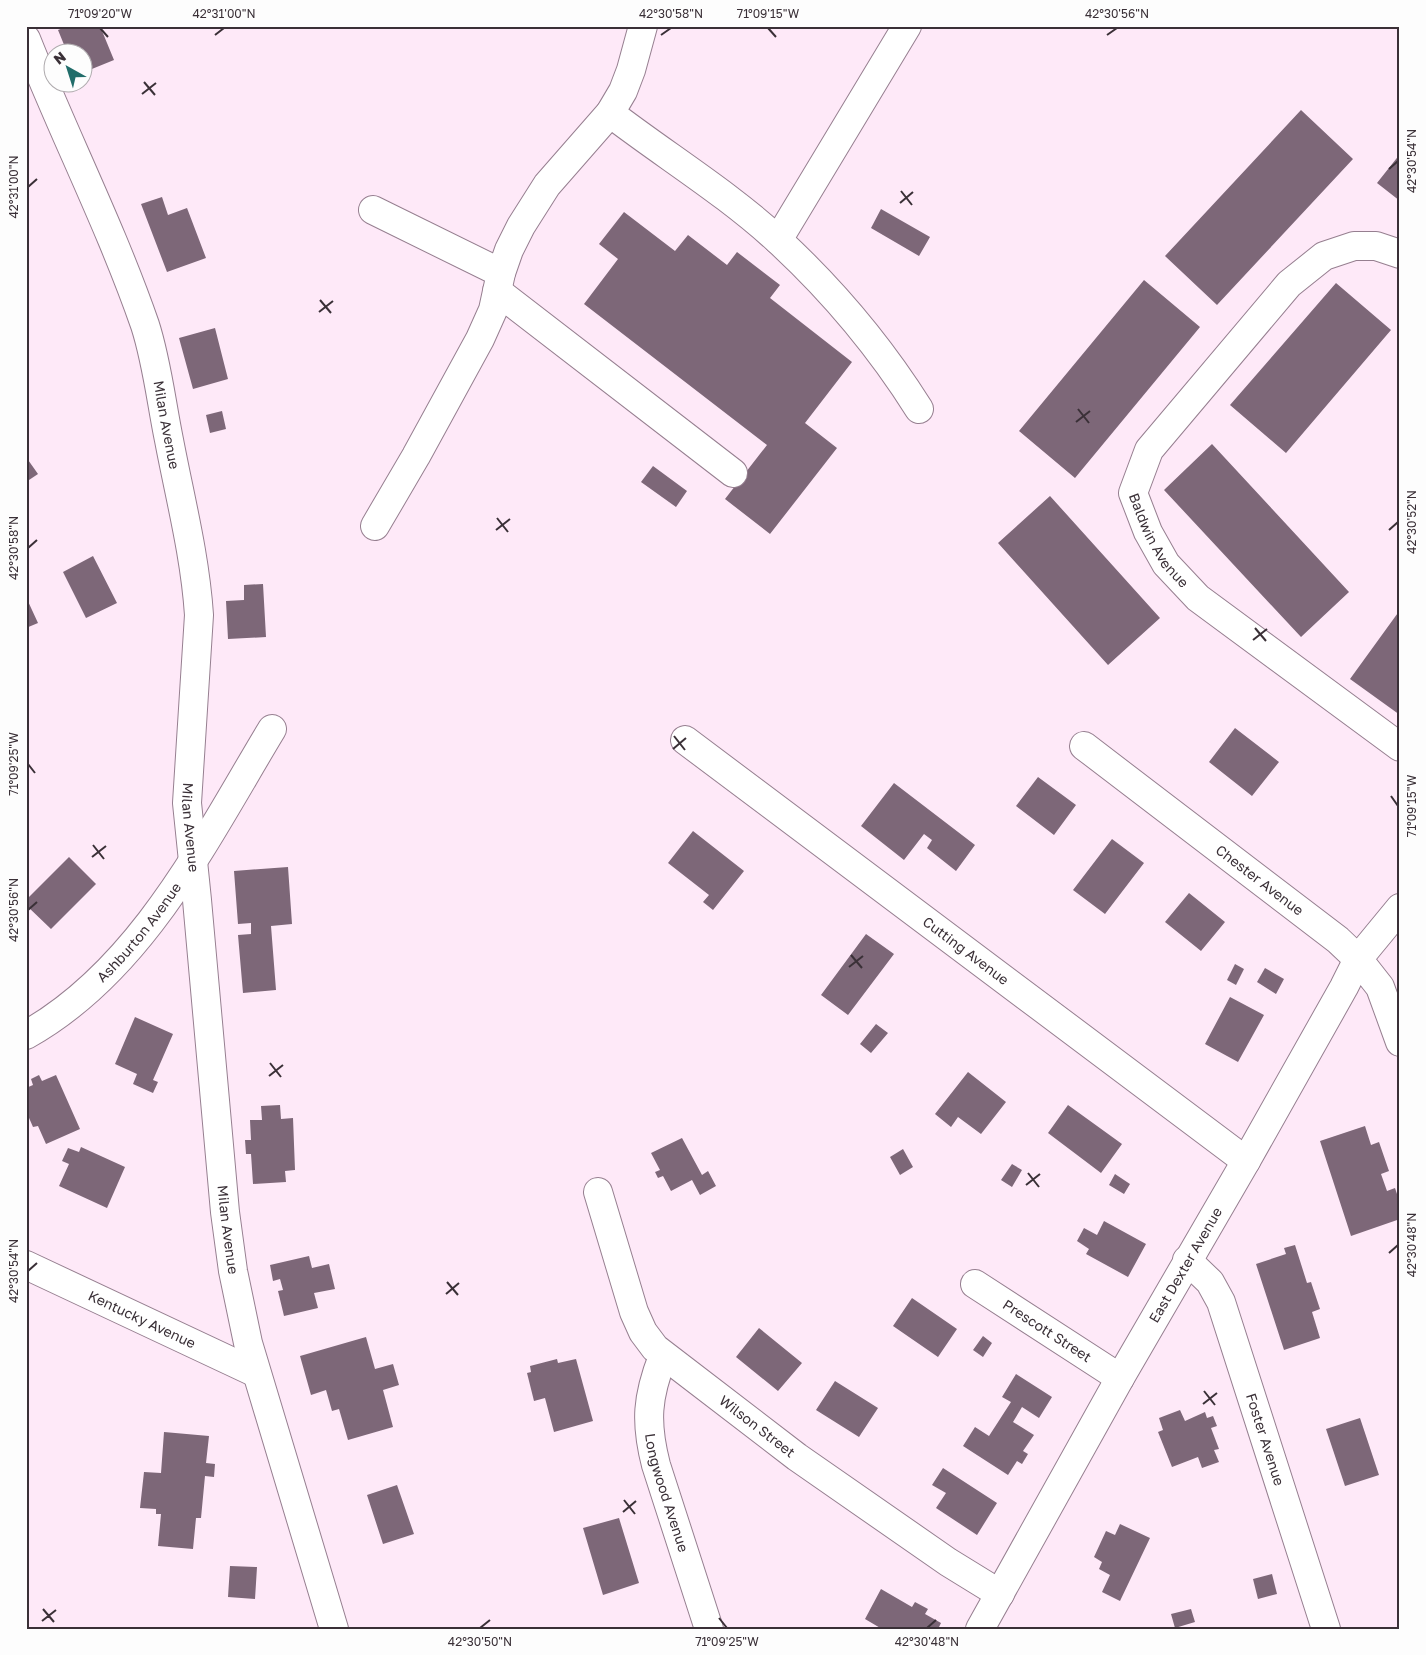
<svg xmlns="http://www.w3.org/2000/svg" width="1426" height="1655" viewBox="0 0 1426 1655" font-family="'Golos Text',sans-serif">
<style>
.building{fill:#7d6778}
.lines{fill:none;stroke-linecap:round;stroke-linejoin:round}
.minor-casing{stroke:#967f90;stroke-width:30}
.minor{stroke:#fff;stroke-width:28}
.ticks{fill:none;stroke:#3a3037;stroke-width:2}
.labels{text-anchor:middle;stroke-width:5;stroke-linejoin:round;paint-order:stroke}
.street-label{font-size:14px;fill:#3a3037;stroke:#fdfdfd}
.neatline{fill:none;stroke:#3a3037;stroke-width:2}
.ticks-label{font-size:12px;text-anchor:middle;fill:#3a3037}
</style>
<rect width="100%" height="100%" fill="#fee9f8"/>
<!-- building -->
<path class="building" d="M 68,26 L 100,26 L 114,60 L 82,73 L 82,52 L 67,52 L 58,30 Z
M 1301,110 L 1353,159 L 1217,305 L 1165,256 Z
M 1400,154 L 1400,201 L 1377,183 Z
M 162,197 L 168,215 L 187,208 L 206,258 L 167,272 L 141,204 Z
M 881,209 L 930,237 L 919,256 L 871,228 Z
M 624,212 L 675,251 L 688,235 L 727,265 L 737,252 L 780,285 L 770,298 L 852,362 L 805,423 L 837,448 L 770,534 L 725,499 L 767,445 L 584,304 L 618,259 L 599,244 Z
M 1144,280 L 1200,327 L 1075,478 L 1019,431 Z
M 1336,283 L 1391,330 L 1286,453 L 1230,405 Z
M 215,328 L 228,379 L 193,389 L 179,338 Z
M 222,411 L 226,429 L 210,433 L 206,415 Z
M 1212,444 L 1349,592 L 1301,637 L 1164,490 Z
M 26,457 L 38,474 L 26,482 Z
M 653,466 L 687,491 L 676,507 L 641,482 Z
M 1050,496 L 1160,618 L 1108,665 L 998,543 Z
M 93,556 L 117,603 L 86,618 L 63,572 Z
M 263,584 L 266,637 L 228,639 L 226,601 L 244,600 L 244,585 Z
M 26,597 L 38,623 L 26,628 Z
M 1400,610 L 1400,715 L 1350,679 Z
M 1235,728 L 1279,762 L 1252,796 L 1209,762 Z
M 1038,777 L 1076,805 L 1054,835 L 1016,806 Z
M 894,783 L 975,845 L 956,871 L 927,848 L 932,840 L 924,834 L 904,860 L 861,826 Z
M 693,831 L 744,871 L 713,910 L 703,902 L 709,895 L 668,863 Z
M 1112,839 L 1144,863 L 1105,914 L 1073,890 Z
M 69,857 L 96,884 L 51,929 L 26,905 L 26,900 Z
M 288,867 L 292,924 L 271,926 L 276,990 L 243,993 L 238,935 L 251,934 L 251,923 L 238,924 L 234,871 Z
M 1189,893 L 1225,922 L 1201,951 L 1165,922 Z
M 866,934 L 894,954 L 848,1015 L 821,995 Z
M 1235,964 L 1244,969 L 1236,985 L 1227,980 Z
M 1265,968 L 1284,979 L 1276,994 L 1257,982 Z
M 1230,997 L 1264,1015 L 1238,1062 L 1205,1044 Z
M 135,1017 L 173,1034 L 153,1080 L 158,1082 L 153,1093 L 133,1084 L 137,1074 L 115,1064 Z
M 876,1024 L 888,1033 L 871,1053 L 860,1044 Z
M 968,1072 L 1006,1102 L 981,1134 L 958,1117 L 951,1127 L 935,1114 Z
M 39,1075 L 42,1081 L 56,1075 L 80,1129 L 46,1144 L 38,1126 L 33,1127 L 26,1111 L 26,1088 L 33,1085 L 31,1079 Z
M 280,1105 L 281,1119 L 293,1118 L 295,1170 L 285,1171 L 286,1182 L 253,1184 L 251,1154 L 246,1154 L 245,1140 L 251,1140 L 250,1120 L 262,1120 L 261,1106 Z
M 1068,1105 L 1122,1144 L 1101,1173 L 1048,1133 Z
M 1365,1126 L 1371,1145 L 1379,1142 L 1389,1171 L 1381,1174 L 1387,1191 L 1395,1188 L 1400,1203 L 1400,1219 L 1351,1236 L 1320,1141 Z
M 682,1138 L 702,1175 L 708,1171 L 716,1186 L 700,1195 L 692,1180 L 671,1191 L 663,1176 L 658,1178 L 655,1172 L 660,1170 L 651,1153 Z
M 81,1147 L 125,1167 L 107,1208 L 59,1186 L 69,1164 L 62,1161 L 68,1148 L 79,1152 Z
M 903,1149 L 913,1167 L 900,1175 L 890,1157 Z
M 1012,1164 L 1022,1170 L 1012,1187 L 1001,1180 Z
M 1115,1174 L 1130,1184 L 1124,1194 L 1109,1185 Z
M 1104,1221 L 1146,1244 L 1128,1277 L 1086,1254 L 1089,1249 L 1077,1241 L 1084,1228 L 1097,1235 Z
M 1295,1245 L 1307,1283 L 1311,1282 L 1320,1309 L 1312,1312 L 1320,1338 L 1284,1350 L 1256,1264 L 1286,1254 L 1284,1248 Z
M 309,1256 L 312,1268 L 329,1264 L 335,1289 L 314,1293 L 318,1308 L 284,1316 L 278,1291 L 283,1290 L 280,1279 L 273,1281 L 270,1265 Z
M 912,1298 L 957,1329 L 938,1357 L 893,1326 Z
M 759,1328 L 802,1363 L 778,1391 L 736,1357 Z
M 983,1336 L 992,1343 L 983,1357 L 973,1350 Z
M 366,1337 L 375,1369 L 393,1364 L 399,1385 L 383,1390 L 393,1427 L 348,1440 L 339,1409 L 332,1411 L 326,1390 L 311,1395 L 300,1356 Z
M 557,1359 L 558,1363 L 576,1359 L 593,1421 L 554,1432 L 545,1398 L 534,1401 L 527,1373 L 531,1372 L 530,1366 Z
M 1016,1374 L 1052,1397 L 1039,1418 L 1022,1407 L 1013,1422 L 1034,1435 L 1023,1451 L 1028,1454 L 1022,1464 L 1017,1461 L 1008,1475 L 963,1446 L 975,1427 L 989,1436 L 1011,1402 L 1002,1397 Z
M 835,1381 L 878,1408 L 859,1437 L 816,1410 Z
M 1180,1410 L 1185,1421 L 1205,1412 L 1207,1418 L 1213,1416 L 1217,1426 L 1211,1428 L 1219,1449 L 1214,1450 L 1219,1462 L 1202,1468 L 1198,1457 L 1172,1467 L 1158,1432 L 1163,1430 L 1159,1418 Z
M 1360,1418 L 1379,1475 L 1345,1486 L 1326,1429 Z
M 164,1432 L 209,1436 L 206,1463 L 215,1464 L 214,1477 L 205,1476 L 201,1518 L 196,1518 L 193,1549 L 158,1546 L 161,1514 L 156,1514 L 156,1509 L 140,1508 L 144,1472 L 161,1473 Z
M 943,1468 L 997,1503 L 977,1535 L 936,1508 L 946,1493 L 932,1485 Z
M 397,1485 L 414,1534 L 383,1544 L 367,1495 Z
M 619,1518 L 639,1583 L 603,1595 L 583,1528 Z
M 1120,1524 L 1150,1538 L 1120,1601 L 1102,1592 L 1110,1575 L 1099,1569 L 1102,1562 L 1094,1557 L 1106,1531 L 1115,1535 Z
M 230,1566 L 257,1567 L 255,1599 L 228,1597 Z
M 1272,1574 L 1277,1594 L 1258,1599 L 1253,1579 Z
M 881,1589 L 912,1607 L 915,1602 L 928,1609 L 925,1614 L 941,1623 L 938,1629 L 882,1629 L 865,1619 Z
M 1191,1609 L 1195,1622 L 1175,1628 L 1171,1614 Z"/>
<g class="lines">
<defs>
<g id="minor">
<path id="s1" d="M 26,39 C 64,135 111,227 145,325 C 157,362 161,401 169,440 C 180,498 195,555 199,615 L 187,803 L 197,900 L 225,1212 L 233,1271 L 248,1343 L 334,1629"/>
<path d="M 610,113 C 666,156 727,193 779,241 C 833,291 880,347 919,409"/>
<path d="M 373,210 L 501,273"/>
<path d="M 778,240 L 907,26"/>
<path id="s2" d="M 1400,254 L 1376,246 L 1354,246 L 1324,256 L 1289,284 L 1149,450 L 1133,493 L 1148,532 L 1166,564 L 1198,598 L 1400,747"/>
<path d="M 497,291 L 733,473"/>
<path d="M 375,526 L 416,456 L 480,339 L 493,310 L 501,273 L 509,250 L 521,226 L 547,185 L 610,113 L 623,91 L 631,70 L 643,26"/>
<path id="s3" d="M 685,740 L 1246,1161"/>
<path id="s4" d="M 1084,746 L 1338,940 L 1358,959 L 1380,987 L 1400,1042"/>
<path id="s5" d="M 26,1035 C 142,970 206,838 272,729"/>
<path id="s6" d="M 598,1192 L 634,1312 L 643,1332 L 655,1348 L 797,1457 L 948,1562 L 1000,1594"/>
<path id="s7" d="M 1187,1260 L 1210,1282 L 1221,1302 L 1326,1629"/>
<path id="s8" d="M 26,1265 L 256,1373"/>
<path id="s9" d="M 975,1284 L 1120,1378"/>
<path id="s10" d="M 663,1356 C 647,1397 645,1422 656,1465 L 709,1629"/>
<path id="s11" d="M 980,1629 L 1120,1378 L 1246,1161 L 1344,987 L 1358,959 L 1400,908"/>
</g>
</defs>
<!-- minor casing -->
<use href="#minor" class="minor-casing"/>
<!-- minor -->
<use href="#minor" class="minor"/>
</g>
<!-- ticks -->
<path class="ticks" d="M 100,28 L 108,37M 768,28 L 776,37M 215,35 L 224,28M 661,35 L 671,28M 1107,35 L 1117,28M 144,82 L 155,95M 142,94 L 156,83M 1389,169 L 1398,161M 28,187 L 37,179M 901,191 L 912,205M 900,203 L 913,192M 320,300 L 331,313M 319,312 L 333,301M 1078,409 L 1089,423M 1076,422 L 1090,411M 497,518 L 508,532M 496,530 L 510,519M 1389,530 L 1398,522M 28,548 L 37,540M 1255,628 L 1266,641M 1253,640 L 1267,629M 674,736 L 685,750M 673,749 L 686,738M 28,764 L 35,773M 1391,796 L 1398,806M 93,845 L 104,859M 92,857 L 106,846M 28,910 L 37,902M 851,955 L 862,968M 849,967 L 863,956M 270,1063 L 281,1077M 269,1076 L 283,1065M 1028,1173 L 1039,1187M 1026,1185 L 1040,1174M 1389,1253 L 1398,1245M 28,1271 L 37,1263M 447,1282 L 458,1295M 446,1294 L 459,1283M 1204,1391 L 1215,1405M 1203,1404 L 1217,1393M 624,1500 L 635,1514M 623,1512 L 636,1501M 43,1609 L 54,1622M 719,1618 L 727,1628M 42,1621 L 56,1610M 480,1628 L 490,1620M 927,1628 L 936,1620"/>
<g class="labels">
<!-- street labels -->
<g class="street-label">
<text dy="5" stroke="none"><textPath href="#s1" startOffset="412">Milan Avenue</textPath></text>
<text dy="5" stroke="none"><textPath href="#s2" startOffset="441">Baldwin Avenue</textPath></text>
<text dy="5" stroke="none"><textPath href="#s1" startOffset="818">Milan Avenue</textPath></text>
<text dy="5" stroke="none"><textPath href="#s4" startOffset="221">Chester Avenue</textPath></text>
<text dy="5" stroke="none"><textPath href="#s5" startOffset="154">Ashburton Avenue</textPath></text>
<text dy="5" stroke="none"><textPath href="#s3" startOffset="351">Cutting Avenue</textPath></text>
<text dy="5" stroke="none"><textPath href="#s1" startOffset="1222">Milan Avenue</textPath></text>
<text dy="5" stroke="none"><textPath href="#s11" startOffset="418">East Dexter Avenue</textPath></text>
<text dy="5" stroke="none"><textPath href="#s8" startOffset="128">Kentucky Avenue</textPath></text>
<text dy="5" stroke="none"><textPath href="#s9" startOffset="86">Prescott Street</textPath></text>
<text dy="5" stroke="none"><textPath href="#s6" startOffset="296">Wilson Street</textPath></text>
<text dy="5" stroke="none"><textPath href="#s7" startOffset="199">Foster Avenue</textPath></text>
<text dy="5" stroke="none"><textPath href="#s10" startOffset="141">Longwood Avenue</textPath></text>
</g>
</g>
<!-- border -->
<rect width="1426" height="1655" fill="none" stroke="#fdfdfd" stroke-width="55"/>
<!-- north arrow -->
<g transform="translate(68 68) rotate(321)"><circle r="24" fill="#fdfdfd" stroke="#afabae"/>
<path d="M0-4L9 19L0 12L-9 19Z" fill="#216d6a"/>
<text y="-8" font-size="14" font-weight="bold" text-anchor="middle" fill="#3a3037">N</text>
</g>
<rect x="28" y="28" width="1370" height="1600" class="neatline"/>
<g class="ticks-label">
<text x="100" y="18">71°09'20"W</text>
<text x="224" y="18">42°31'00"N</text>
<text x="671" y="18">42°30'58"N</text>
<text x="768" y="18">71°09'15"W</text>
<text x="1117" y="18">42°30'56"N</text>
<text transform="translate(1412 161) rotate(-90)" y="4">42°30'54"N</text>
<text transform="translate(14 187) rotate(-90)" y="4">42°31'00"N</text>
<text transform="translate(1412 522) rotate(-90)" y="4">42°30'52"N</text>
<text transform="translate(14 548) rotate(-90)" y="4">42°30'58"N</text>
<text transform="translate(14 764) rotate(-90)" y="4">71°09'25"W</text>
<text transform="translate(1412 806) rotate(-90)" y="4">71°09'15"W</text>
<text transform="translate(14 910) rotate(-90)" y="4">42°30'56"N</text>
<text transform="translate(1412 1245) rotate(-90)" y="4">42°30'48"N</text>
<text transform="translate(14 1271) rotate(-90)" y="4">42°30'54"N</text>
<text x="480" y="1646">42°30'50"N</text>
<text x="727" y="1646">71°09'25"W</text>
<text x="927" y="1646">42°30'48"N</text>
</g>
</svg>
